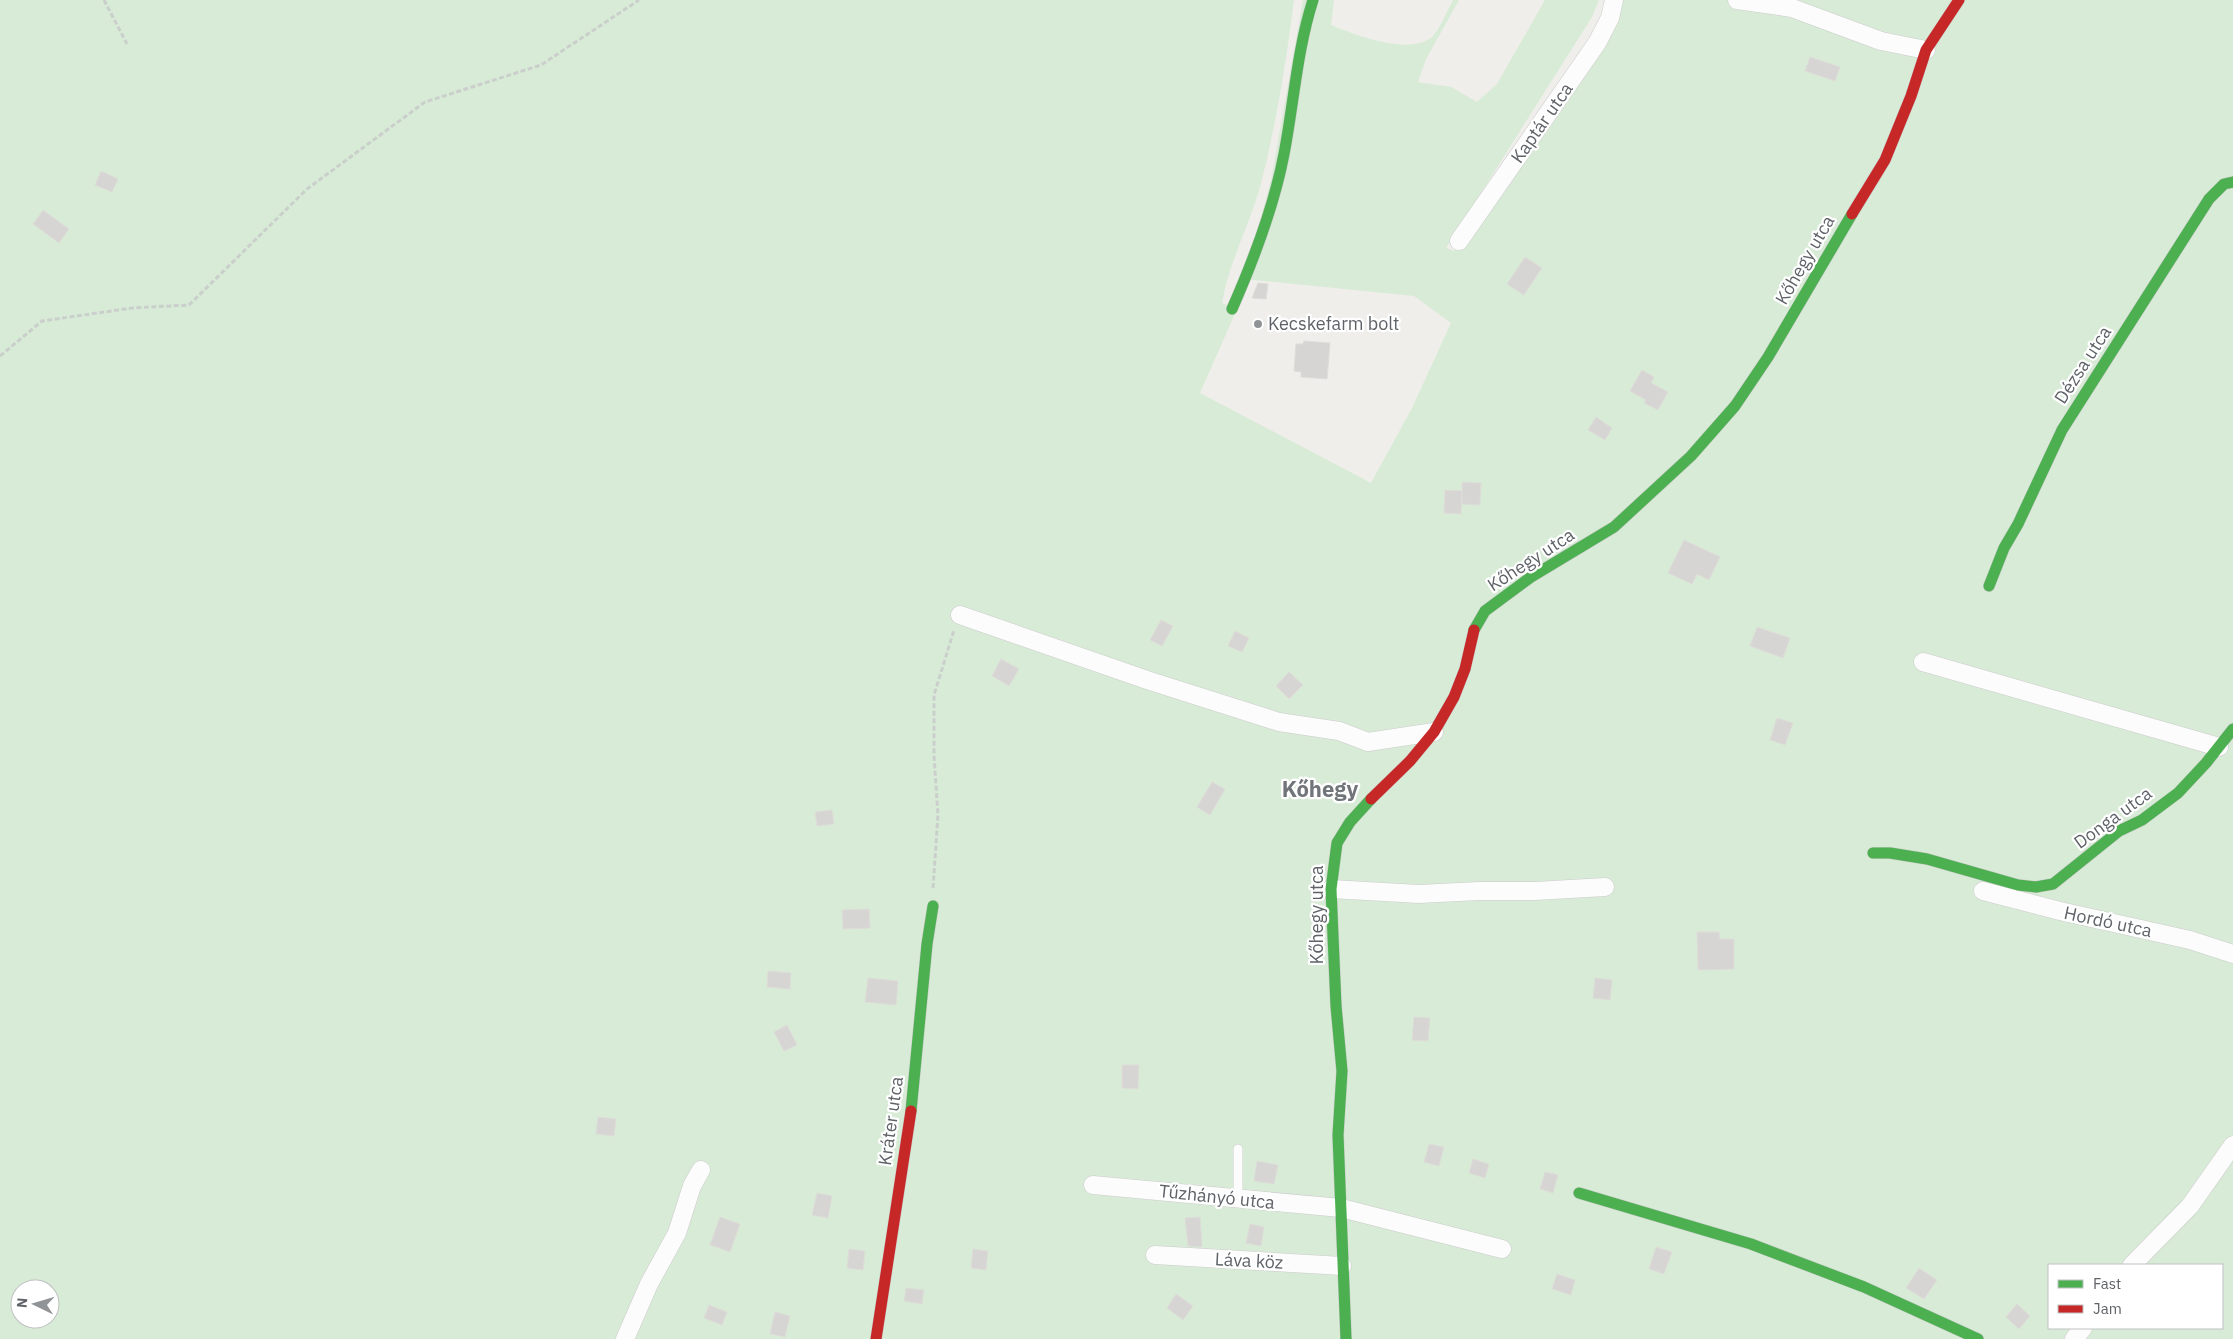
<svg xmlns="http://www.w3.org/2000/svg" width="2233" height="1339" viewBox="0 0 2233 1339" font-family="'IBM Plex Sans',sans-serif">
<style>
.green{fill:#d8ebd6;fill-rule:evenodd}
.building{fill:#d6d5d3;stroke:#deddd9}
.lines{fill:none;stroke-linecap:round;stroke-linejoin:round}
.lane-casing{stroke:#cbcccc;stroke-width:10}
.street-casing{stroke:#cbcccc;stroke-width:19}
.fast-casing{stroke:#cacacb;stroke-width:12}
.jam-casing{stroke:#cacacb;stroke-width:12}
.path{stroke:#cacfcc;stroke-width:3;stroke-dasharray:5 2.5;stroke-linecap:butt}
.lane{stroke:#fdfcfc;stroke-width:9}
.street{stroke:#fdfcfc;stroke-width:18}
.fast{stroke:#4caf50;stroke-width:11}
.jam{stroke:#c62828;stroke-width:11}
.poi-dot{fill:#919496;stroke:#fff;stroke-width:2}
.labels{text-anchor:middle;stroke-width:4.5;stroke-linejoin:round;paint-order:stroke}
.street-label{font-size:18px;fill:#5f6368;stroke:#fff}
.poi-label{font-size:18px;fill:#5f6368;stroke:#fff;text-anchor:start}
.district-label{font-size:22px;font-weight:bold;fill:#70757a;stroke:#fff}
</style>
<rect width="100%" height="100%" fill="#efeeea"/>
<!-- green -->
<path class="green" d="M 0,0 L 1294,0 C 1286,63 1276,126 1260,187 C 1249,226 1229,262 1222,303 L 1237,309 L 1200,393 L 1371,483 L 1412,408 L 1451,323 L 1414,296 L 1244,279 L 1271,180 L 1303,0 L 1334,0 L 1331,25 C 1356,35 1408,56 1432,37 C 1439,31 1448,9 1453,0 L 1459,0 L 1426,59 L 1418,82 L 1451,87 L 1477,102 L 1497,84 L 1545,0 L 1599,0 L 1592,17 L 1446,248 L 1454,251 L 1616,0 L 2233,0 L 2233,1339 L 0,1339 ZM 2049,1265 L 2222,1265 L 2222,1328 L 2049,1328 ZM 20,1289 L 50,1289 L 50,1319 L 20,1319 Z"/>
<!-- building -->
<path class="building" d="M 1810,57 L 1840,67 L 1835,81 L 1805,71 Z
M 101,171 L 118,179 L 112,192 L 95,185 Z
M 43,210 L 69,229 L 59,243 L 33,224 Z
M 1525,257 L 1542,268 L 1524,295 L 1507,284 Z
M 1258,283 L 1268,284 L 1266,299 L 1252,298 Z
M 1304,341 L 1330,343 L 1327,379 L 1301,377 L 1301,372 L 1294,371 L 1296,344 L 1303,344 Z
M 1642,370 L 1654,377 L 1651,383 L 1668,392 L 1658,410 L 1644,403 L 1646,400 L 1630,391 Z
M 1596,417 L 1612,428 L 1605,440 L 1588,430 Z
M 1462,482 L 1481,483 L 1480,505 L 1462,504 Z
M 1445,490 L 1462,491 L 1461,514 L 1444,513 Z
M 1684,540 L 1720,557 L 1709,580 L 1697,574 L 1692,584 L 1668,573 Z
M 1161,620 L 1173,626 L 1162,646 L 1150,640 Z
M 1757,627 L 1790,638 L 1783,658 L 1750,646 Z
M 1235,631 L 1249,638 L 1242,652 L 1228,646 Z
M 1001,659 L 1019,669 L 1009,686 L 992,676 Z
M 1289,672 L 1303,685 L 1289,699 L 1276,686 Z
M 1777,718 L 1793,723 L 1785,745 L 1770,740 Z
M 1212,782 L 1225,789 L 1210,815 L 1197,807 Z
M 832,810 L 834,824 L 817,826 L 815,812 Z
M 869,909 L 870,928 L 843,929 L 842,910 Z
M 1697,932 L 1719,932 L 1720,939 L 1734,939 L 1734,969 L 1698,970 Z
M 768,971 L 791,973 L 790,989 L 767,987 Z
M 868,978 L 898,981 L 896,1005 L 865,1002 Z
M 1595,978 L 1612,980 L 1610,1000 L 1593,998 Z
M 1414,1017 L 1430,1018 L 1428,1041 L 1412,1040 Z
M 787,1025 L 797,1045 L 784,1051 L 774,1032 Z
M 1122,1065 L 1139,1065 L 1138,1089 L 1122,1088 Z
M 598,1117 L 616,1119 L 614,1136 L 596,1134 Z
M 1429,1144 L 1444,1147 L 1439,1166 L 1424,1162 Z
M 1473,1159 L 1489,1164 L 1485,1178 L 1469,1173 Z
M 1257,1161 L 1278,1165 L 1274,1184 L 1254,1181 Z
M 1545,1172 L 1558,1175 L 1553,1193 L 1540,1189 Z
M 817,1193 L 832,1196 L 828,1218 L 812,1215 Z
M 720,1217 L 740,1224 L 730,1252 L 710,1245 Z
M 1200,1217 L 1202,1247 L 1188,1246 L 1185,1218 Z
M 1250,1224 L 1264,1227 L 1261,1246 L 1246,1243 Z
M 1656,1247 L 1672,1252 L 1664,1274 L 1649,1269 Z
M 849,1249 L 865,1251 L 863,1270 L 847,1268 Z
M 973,1249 L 988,1251 L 986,1270 L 971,1268 Z
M 1919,1268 L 1937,1280 L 1924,1299 L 1906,1288 Z
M 1557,1274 L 1575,1280 L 1571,1295 L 1552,1289 Z
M 906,1288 L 924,1290 L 922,1304 L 904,1301 Z
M 1176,1294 L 1193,1306 L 1183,1320 L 1167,1308 Z
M 2017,1304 L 2030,1316 L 2019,1329 L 2006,1317 Z
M 709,1305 L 727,1312 L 722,1325 L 704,1318 Z
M 775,1312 L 790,1316 L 785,1337 L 770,1334 Z"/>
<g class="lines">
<defs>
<path id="lane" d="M 1238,1199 L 1238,1149"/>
<path id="street" d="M 1737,0 L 1792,8 L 1881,41 L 1926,50
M 1459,241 L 1597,43 L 1610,18 L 1614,0
M 960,615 L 1150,681 L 1279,722 L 1339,731 L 1368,742 L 1434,732
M 1923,662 L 2219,747
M 1331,889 L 1419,894 L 1479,891 L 1535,891 L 1605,887
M 1983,891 L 2060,911 L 2190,940 L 2233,954
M 1093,1185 L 1341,1208 L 1502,1249
M 1155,1255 L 1342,1266
M 2132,1265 L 2190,1206 L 2233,1145
M 625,1339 L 649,1284 L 677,1233 L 692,1186 L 701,1170
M 2074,1339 L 2083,1328"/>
<path id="fast" d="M 1232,309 C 1254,259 1274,207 1284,154 C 1294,102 1297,50 1313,0
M 1989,586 L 2004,548 L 2018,524 L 2062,430 L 2209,199 L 2224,184 L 2233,182
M 1474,630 L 1485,611 L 1531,577 L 1614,527 L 1691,456 L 1735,406 L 1768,357 L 1852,214
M 1873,853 L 1890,853 L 1927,859 L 2018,885 L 2036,887 L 2053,884 L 2119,831 L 2142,820 L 2178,793 L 2206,763 L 2233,729
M 911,1111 L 927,944 L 933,906
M 1579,1193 L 1751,1244 L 1864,1287 L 1978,1339
M 1346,1339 L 1338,1135 L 1342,1071 L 1336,1006 L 1331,889 L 1337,843 L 1350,822 L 1371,799"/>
<path id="jam" d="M 1852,214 L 1885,160 L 1911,96 L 1926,50 L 1959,0
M 1371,799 L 1410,761 L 1434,732 L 1454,697 L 1465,669 L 1474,630
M 876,1339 L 911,1111"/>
</defs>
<!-- lane casing -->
<use href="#lane" class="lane-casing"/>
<!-- street casing -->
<use href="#street" class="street-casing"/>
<!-- fast casing -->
<use href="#fast" class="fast-casing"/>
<!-- jam casing -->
<use href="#jam" class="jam-casing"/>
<!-- path -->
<path class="path" d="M 104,0 L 127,44
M 0,356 L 42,321 L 132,308 L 189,305 L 307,189 L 425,102 L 541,65 L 639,0
M 933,888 L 938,815 L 934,756 L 934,695 L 954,630"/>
<!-- lane -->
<use href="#lane" class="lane"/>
<!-- street -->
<use href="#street" class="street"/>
<!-- fast -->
<use href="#fast" class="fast"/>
<!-- jam -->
<use href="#jam" class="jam"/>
</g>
<!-- markers -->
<circle class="poi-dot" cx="1258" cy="324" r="5"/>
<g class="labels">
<!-- street labels -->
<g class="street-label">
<text transform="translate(1542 123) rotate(-55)" y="6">Kaptár utca</text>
<text transform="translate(1805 260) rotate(-60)" y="6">Kőhegy utca</text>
<text transform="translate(2083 365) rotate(-57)" y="6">Dézsa utca</text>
<text transform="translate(1531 560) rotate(-33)" y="6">Kőhegy utca</text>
<text transform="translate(2113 818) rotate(-36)" y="6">Donga utca</text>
<text transform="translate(1317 915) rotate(-90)" y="6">Kőhegy utca</text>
<text transform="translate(2108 922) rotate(12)" y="6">Hordó utca</text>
<text transform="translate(891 1121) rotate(-82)" y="6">Kráter utca</text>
<text transform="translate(1217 1197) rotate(6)" y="6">Tűzhányó utca</text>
<text transform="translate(1249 1261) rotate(3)" y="6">Láva köz</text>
</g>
<!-- poi labels -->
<g class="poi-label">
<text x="1268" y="330">Kecskefarm bolt</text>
</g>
<!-- district labels -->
<g class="district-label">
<text x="1320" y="797">Kőhegy</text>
</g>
</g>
<!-- legend -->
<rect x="2048" y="1264" width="175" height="65" fill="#ffffff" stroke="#bfc1c3"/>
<rect x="2058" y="1280" width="25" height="8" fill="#4caf50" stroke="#bfc1c3"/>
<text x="2093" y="1289" font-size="15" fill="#5f6368">Fast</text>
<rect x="2058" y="1305" width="25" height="8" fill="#c62828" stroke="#bfc1c3"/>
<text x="2093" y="1314" font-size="15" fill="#5f6368">Jam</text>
<!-- north arrow -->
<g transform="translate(35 1304) rotate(275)"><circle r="24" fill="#ffffff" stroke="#bfc1c3"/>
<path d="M0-4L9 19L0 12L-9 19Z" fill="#919496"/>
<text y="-8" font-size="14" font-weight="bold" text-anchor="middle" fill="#5f6368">N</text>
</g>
</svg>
